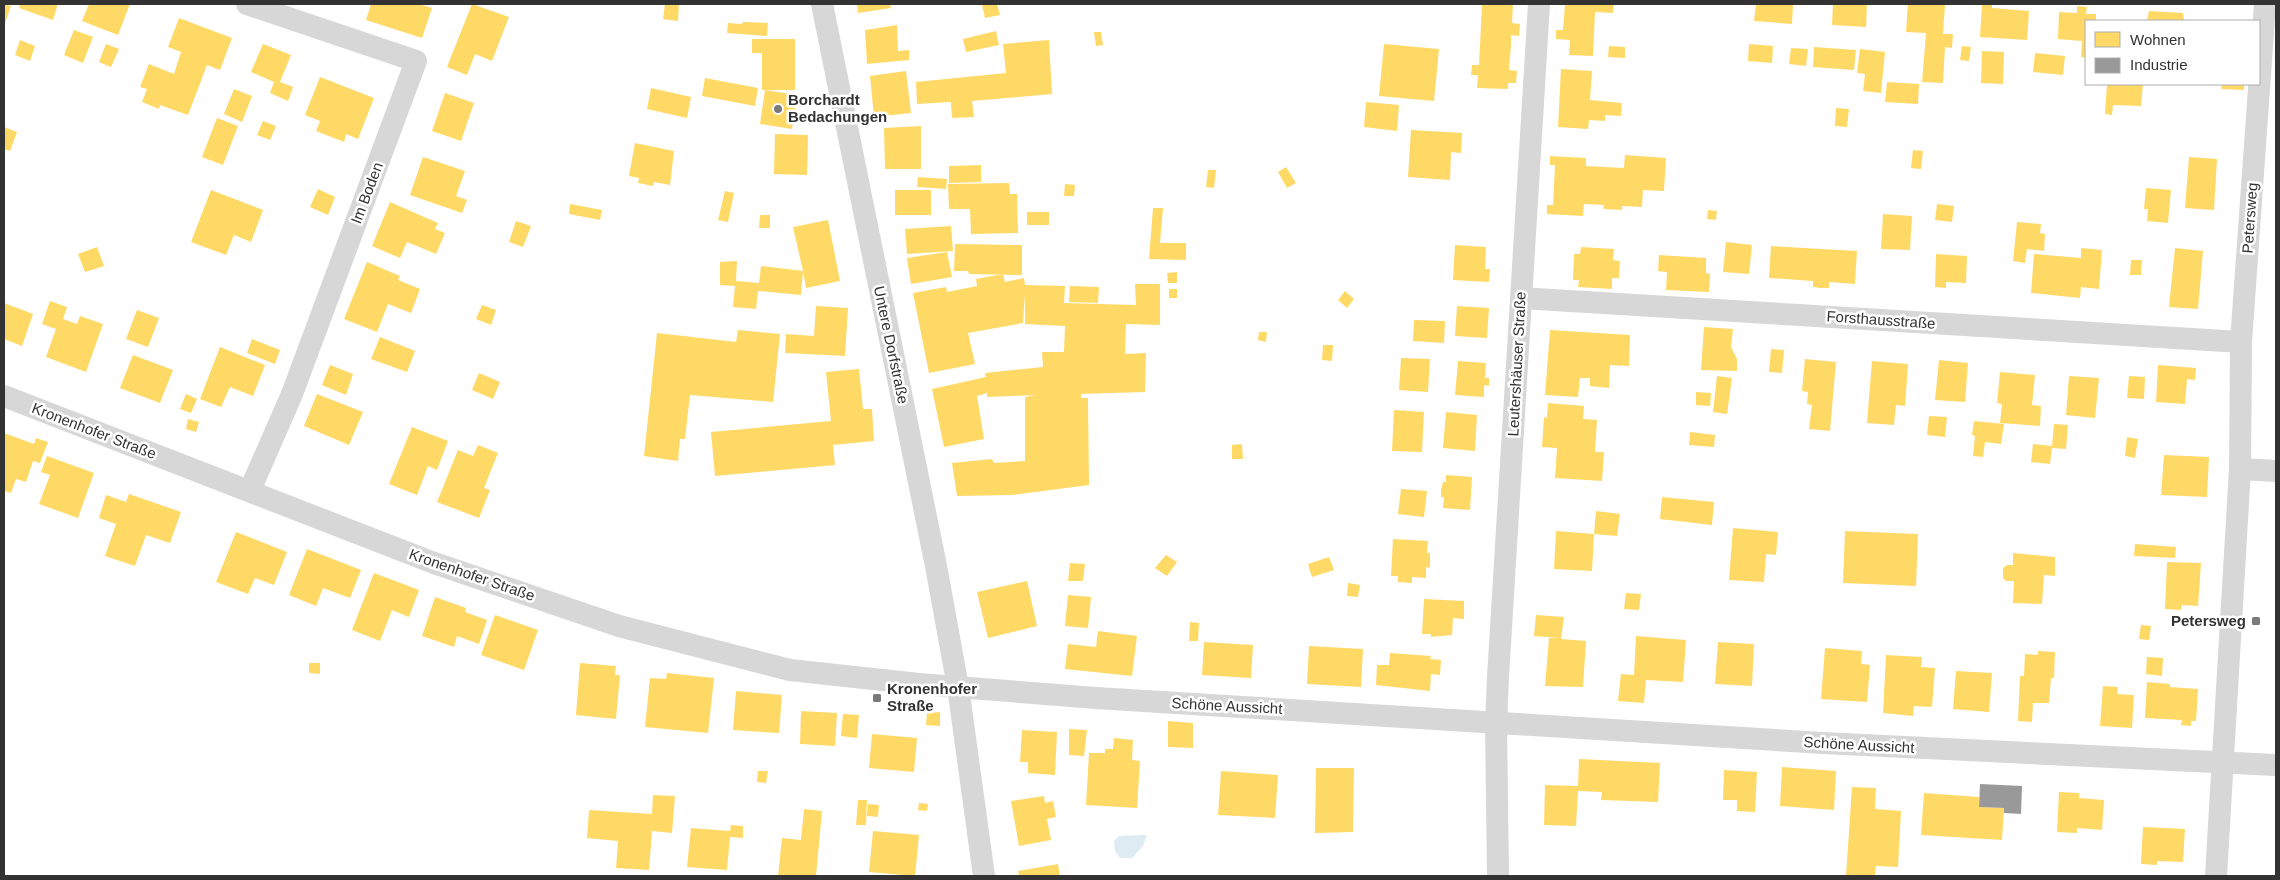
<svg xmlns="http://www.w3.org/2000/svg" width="2280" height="880" viewBox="0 0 2280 880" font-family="Helvetica,sans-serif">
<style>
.water{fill:#ddebf3}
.homes{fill:#ffd966}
.industry{fill:#999}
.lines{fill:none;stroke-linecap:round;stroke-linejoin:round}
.minor{stroke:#d7d7d7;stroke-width:22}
.poi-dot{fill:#7a7a7a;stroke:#fff;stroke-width:2}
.labels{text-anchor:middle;stroke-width:5;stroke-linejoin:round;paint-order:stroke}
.poi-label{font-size:15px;font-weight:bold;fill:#333;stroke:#fff;text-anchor:start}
.street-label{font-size:15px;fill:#333;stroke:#fff}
</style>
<rect width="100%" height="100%" fill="#fff"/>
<!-- water -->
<path class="water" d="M 1147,835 L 1143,846 L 1132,858 L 1120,858 L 1115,851 L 1114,841 L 1119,836 Z"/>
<!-- homes -->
<path class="homes" d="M 4,4 L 11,6 L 4,26 Z
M 20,4 L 58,4 L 53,20 L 19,8 Z
M 89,4 L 130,4 L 118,35 L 82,21 Z
M 371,4 L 419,4 L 432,8 L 422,38 L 366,20 Z
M 472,4 L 509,17 L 492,61 L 475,54 L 467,75 L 447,67 Z
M 665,4 L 679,4 L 678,21 L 663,19 Z
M 857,4 L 890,4 L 891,8 L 858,13 Z
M 988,4 L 997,4 L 1000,15 L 985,18 L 982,5 Z
M 1482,4 L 1513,4 L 1512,23 L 1520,24 L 1519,36 L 1511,35 L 1511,45 L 1509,70 L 1517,71 L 1516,83 L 1508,83 L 1508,89 L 1477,88 L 1478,75 L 1471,75 L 1472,65 L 1479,65 Z
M 1565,4 L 1614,4 L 1613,13 L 1595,12 L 1593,56 L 1569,55 L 1570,40 L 1556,39 L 1556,30 L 1563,30 Z
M 1756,4 L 1793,4 L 1792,24 L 1754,21 Z
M 1833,4 L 1867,4 L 1866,27 L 1832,25 Z
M 1908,4 L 1945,5 L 1943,34 L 1953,34 L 1952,48 L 1945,47 L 1943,83 L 1922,82 L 1926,33 L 1906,32 Z
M 1982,4 L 1992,4 L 1992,8 L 2029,11 L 2027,40 L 1980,37 Z
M 2077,6 L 2087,7 L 2086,14 L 2096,14 L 2096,21 L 2086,21 L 2086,58 L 2081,57 L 2082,41 L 2058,39 L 2059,12 L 2077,13 Z
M 2149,11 L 2183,13 L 2184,21 L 2147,21 Z
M 179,18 L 232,38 L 220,70 L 207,65 L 188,115 L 160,105 L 159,109 L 142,102 L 147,89 L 140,87 L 149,64 L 174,74 L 181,52 L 168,47 Z
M 743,22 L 768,23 L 767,36 L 727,33 L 728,23 L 742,24 Z
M 897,25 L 898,51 L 909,50 L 909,60 L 867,64 L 865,30 Z
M 74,30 L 93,37 L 83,63 L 64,55 Z
M 996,31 L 999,45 L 966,52 L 963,39 Z
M 1094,32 L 1101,32 L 1103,45 L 1096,46 Z
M 752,39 L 795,39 L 795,90 L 762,90 L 762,53 L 752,53 Z
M 20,40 L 35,46 L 30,61 L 15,55 Z
M 1049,40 L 1052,94 L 972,101 L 974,117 L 952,118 L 951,102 L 917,104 L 916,82 L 1006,73 L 1003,44 Z
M 106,44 L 119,49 L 111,67 L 99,62 Z
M 263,44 L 291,55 L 280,82 L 293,87 L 288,101 L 270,93 L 274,82 L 251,72 Z
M 1384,44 L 1439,49 L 1434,101 L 1379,96 Z
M 1749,44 L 1773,46 L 1772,63 L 1748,61 Z
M 1609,46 L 1625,47 L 1625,58 L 1608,57 Z
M 1962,46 L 1971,47 L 1969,61 L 1960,60 Z
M 1814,47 L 1856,50 L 1854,70 L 1813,67 Z
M 1791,48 L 1808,49 L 1806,66 L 1789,64 Z
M 1860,49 L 1885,52 L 1881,93 L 1863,91 L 1865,74 L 1857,73 Z
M 1982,51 L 2004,52 L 2003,84 L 1981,83 Z
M 2035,53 L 2065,56 L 2063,75 L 2033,72 Z
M 1561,69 L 1592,71 L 1590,100 L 1622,103 L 1621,116 L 1605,115 L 1605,121 L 1589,120 L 1588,129 L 1558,127 Z
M 906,71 L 911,113 L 874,117 L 870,76 Z
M 320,77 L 374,98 L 358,139 L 346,134 L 344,142 L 316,131 L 320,121 L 305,115 Z
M 705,78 L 758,88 L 755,106 L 702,96 Z
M 1887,82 L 1919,84 L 1918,104 L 1885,102 Z
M 2107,84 L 2143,84 L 2141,106 L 2113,105 L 2112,115 L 2105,114 Z
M 2222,84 L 2244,84 L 2244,90 L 2221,89 Z
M 651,88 L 691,97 L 687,118 L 647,109 Z
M 234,89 L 252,96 L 242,122 L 224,114 Z
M 765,90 L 797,95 L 792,129 L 760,124 Z
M 445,93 L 474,103 L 461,141 L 432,131 Z
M 1366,102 L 1399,105 L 1397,131 L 1364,127 Z
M 1836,108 L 1849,109 L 1847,127 L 1835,126 Z
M 217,118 L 238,126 L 223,165 L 202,157 Z
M 263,121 L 276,126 L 270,140 L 257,135 Z
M 921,126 L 921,169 L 885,169 L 884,128 Z
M 4,127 L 17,132 L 10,151 L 4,149 Z
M 1411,130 L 1462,133 L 1461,153 L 1451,152 L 1450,180 L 1408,177 Z
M 775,134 L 808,135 L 807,175 L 774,174 Z
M 635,143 L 674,151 L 670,185 L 654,182 L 653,186 L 638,183 L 639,178 L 629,176 Z
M 1913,150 L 1923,151 L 1921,169 L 1911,168 Z
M 1625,155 L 1666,158 L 1664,191 L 1643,190 L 1642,207 L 1622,206 L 1622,210 L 1603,209 L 1604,205 L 1584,204 L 1583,216 L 1547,214 L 1547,205 L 1553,205 L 1555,165 L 1550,165 L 1550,156 L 1586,158 L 1586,166 L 1624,168 Z
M 423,157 L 465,171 L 456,196 L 467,200 L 462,213 L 410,195 Z
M 2189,157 L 2217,159 L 2214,210 L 2185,208 Z
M 981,165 L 981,182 L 949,183 L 949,166 Z
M 1286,167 L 1296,183 L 1287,188 L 1278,172 Z
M 1208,170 L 1216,170 L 1214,188 L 1206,187 Z
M 918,177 L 947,179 L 946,189 L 917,187 Z
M 1009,183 L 1010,194 L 1017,194 L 1018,233 L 971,234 L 970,209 L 949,209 L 948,184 Z
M 1065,184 L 1075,185 L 1074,196 L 1064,196 Z
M 2146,188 L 2171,190 L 2168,223 L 2147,221 L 2148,209 L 2144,209 Z
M 318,189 L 335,197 L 328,215 L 310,207 Z
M 211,190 L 263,210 L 251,242 L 234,235 L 226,255 L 191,242 Z
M 895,190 L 931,190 L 931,215 L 895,215 Z
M 725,191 L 734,193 L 728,222 L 718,220 Z
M 390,202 L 438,223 L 435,229 L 445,233 L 436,254 L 407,242 L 400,258 L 372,246 Z
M 570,204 L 602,210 L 600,220 L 569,214 Z
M 1937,204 L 1954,206 L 1952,222 L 1935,220 Z
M 1153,208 L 1163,208 L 1160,243 L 1186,243 L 1186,260 L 1149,259 Z
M 1708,210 L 1717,211 L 1716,220 L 1707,219 Z
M 1027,212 L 1049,212 L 1049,225 L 1027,225 Z
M 1883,214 L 1912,216 L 1910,250 L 1881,249 Z
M 760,215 L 770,215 L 770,228 L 759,228 Z
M 828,220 L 840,281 L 806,288 L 803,271 L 801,295 L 758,291 L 756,309 L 733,307 L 735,286 L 720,285 L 720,262 L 737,261 L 736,281 L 759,283 L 761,266 L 803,271 L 793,227 Z
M 516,221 L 531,226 L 523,247 L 509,242 Z
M 2017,222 L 2041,224 L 2040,233 L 2045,234 L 2044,251 L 2027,249 L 2025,263 L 2013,261 Z
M 951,226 L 953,251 L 907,254 L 905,229 Z
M 1726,242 L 1752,245 L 1749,274 L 1723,272 Z
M 955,244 L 1022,245 L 1022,275 L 969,274 L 968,271 L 954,271 Z
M 1455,245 L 1486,247 L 1485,269 L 1490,269 L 1489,282 L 1453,280 Z
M 1771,246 L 1857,251 L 1855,284 L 1829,282 L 1829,288 L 1821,288 L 1813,287 L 1813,281 L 1769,278 Z
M 97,247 L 104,266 L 85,272 L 78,254 Z
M 1581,247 L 1614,249 L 1613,260 L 1620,261 L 1619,278 L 1612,278 L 1612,289 L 1578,287 L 1579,280 L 1573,280 L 1574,254 L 1580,254 Z
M 2081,248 L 2102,250 L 2099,289 L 2081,287 L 2080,298 L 2031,293 L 2034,254 L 2081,258 Z
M 2175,248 L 2203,251 L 2198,309 L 2169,307 Z
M 947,252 L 952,277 L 911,284 L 907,258 Z
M 1936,254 L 1967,256 L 1966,283 L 1946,282 L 1946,288 L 1935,287 Z
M 1659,255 L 1706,258 L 1706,273 L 1710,274 L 1709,292 L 1666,290 L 1667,272 L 1658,271 Z
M 2131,260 L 2142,260 L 2141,275 L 2130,275 Z
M 367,262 L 400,276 L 398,280 L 420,289 L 411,313 L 388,304 L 377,332 L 344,319 Z
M 1177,272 L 1177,283 L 1168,283 L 1167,273 Z
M 1003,274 L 1005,282 L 1024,278 L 1025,285 L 1065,286 L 1064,303 L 1136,305 L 1135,284 L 1160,284 L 1160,325 L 1126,324 L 1125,354 L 1146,353 L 1145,392 L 1081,394 L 1081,398 L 1088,398 L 1089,485 L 1012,495 L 957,496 L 952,463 L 992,459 L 994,463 L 1025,461 L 1025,397 L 1035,395 L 987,397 L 987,393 L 977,396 L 984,439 L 944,447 L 932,389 L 986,377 L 985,373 L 1043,367 L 1042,352 L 1064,352 L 1065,326 L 1025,324 L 1025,294 L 1023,323 L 968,333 L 975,364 L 929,373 L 913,293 L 946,287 L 947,292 L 977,286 L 976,279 Z
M 1070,286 L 1099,287 L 1098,303 L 1069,302 Z
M 1169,289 L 1177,289 L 1177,298 L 1169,298 Z
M 1345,291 L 1354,299 L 1347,308 L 1338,300 Z
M 50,301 L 67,307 L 63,319 L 77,324 L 80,316 L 103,324 L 86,372 L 46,357 L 56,329 L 42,324 Z
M 4,303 L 33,314 L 22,346 L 4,339 Z
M 482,305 L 496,310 L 491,325 L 476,319 Z
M 816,306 L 848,308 L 845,356 L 785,353 L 786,334 L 814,336 Z
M 1457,306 L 1489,308 L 1487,338 L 1455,336 Z
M 137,310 L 159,318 L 148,347 L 126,339 Z
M 1414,320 L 1445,321 L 1444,343 L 1413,341 Z
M 1704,327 L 1733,329 L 1731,347 L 1737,359 L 1737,371 L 1701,370 Z
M 738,330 L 780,334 L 773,402 L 690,395 L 685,439 L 680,439 L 678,461 L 644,456 L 657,333 L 736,342 Z
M 1550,330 L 1630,335 L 1629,366 L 1610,365 L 1609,388 L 1590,386 L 1590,378 L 1580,378 L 1578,397 L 1545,395 Z
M 1259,332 L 1267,332 L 1266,342 L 1258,340 Z
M 380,337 L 415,351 L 407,372 L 371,359 Z
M 252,339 L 280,350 L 275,364 L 247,353 Z
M 1323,345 L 1333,345 L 1332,361 L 1322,360 Z
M 220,347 L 265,365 L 253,396 L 230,387 L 221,407 L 200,399 Z
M 1771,349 L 1784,350 L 1782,373 L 1769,372 Z
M 133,355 L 173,370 L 160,403 L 120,388 Z
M 1401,358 L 1430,359 L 1428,392 L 1399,390 Z
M 1805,359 L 1836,362 L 1830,431 L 1809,429 L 1812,405 L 1807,404 L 1808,392 L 1802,391 Z
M 1939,360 L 1968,363 L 1965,402 L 1935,400 Z
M 1458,361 L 1486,363 L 1485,378 L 1489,378 L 1489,386 L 1484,385 L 1484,397 L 1455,395 Z
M 1872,361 L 1908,364 L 1905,406 L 1896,405 L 1894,425 L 1867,423 Z
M 330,365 L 353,374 L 346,395 L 322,385 Z
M 2158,365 L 2196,368 L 2195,380 L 2187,379 L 2185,404 L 2156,402 Z
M 859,369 L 863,409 L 872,409 L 874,441 L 833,445 L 835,465 L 715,476 L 711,432 L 831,421 L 826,372 Z
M 2000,372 L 2035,375 L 2032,405 L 2041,406 L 2040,426 L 2000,423 L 2002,404 L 1997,403 Z
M 479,373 L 500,382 L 493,399 L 472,390 Z
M 1717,376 L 1732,378 L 1727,414 L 1713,412 Z
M 2069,376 L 2099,378 L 2095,418 L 2066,415 Z
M 2129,376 L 2145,377 L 2144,399 L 2127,398 Z
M 1696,392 L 1711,393 L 1710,406 L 1696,405 Z
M 186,394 L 197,399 L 191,413 L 180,409 Z
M 317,394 L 363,412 L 349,445 L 304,426 Z
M 1548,403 L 1584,406 L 1583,419 L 1597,420 L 1595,452 L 1604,452 L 1602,481 L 1555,478 L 1557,448 L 1542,447 L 1544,417 L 1547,418 Z
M 1394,410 L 1424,412 L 1422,452 L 1392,451 Z
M 1446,412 L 1477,415 L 1475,451 L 1443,448 Z
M 1929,416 L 1947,417 L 1945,437 L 1927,435 Z
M 188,419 L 199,422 L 196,432 L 186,429 Z
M 1974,421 L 2004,424 L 2001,444 L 1985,442 L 1983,457 L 1973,456 L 1975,436 L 1972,435 Z
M 2054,424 L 2068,425 L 2066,449 L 2052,448 L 2050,464 L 2031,462 L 2033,444 L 2052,446 Z
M 412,427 L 448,441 L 437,470 L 428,466 L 417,495 L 389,484 Z
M 1690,432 L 1715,435 L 1714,447 L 1689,445 Z
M 4,433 L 34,444 L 36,438 L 48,442 L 40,463 L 33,461 L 26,482 L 16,479 L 11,493 L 4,491 Z
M 2127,437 L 2138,439 L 2135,458 L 2125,456 Z
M 1242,444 L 1243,459 L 1232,459 L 1232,445 Z
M 478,445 L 498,453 L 484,488 L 490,490 L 479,518 L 437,502 L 458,450 L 473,456 Z
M 2164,455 L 2209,457 L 2207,497 L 2161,495 Z
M 47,456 L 94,473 L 78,518 L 39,504 L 50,475 L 41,472 Z
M 1446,475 L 1472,477 L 1470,510 L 1443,508 L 1444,497 L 1441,497 L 1441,490 L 1443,482 L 1446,482 Z
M 1401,489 L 1427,491 L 1424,517 L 1398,514 Z
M 129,494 L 181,512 L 170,543 L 146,535 L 135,566 L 105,556 L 116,524 L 99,518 L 106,495 L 126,502 Z
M 1662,497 L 1714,502 L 1712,525 L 1660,519 Z
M 1596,511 L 1620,514 L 1617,536 L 1594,534 Z
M 1733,528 L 1778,532 L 1776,555 L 1766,554 L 1764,582 L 1729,580 Z
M 1556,531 L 1594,534 L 1592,571 L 1554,569 Z
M 1845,531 L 1918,534 L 1916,586 L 1843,583 Z
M 236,532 L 287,552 L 274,585 L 255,578 L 248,594 L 216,582 Z
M 1393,539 L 1428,541 L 1427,553 L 1430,553 L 1430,568 L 1426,567 L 1426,578 L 1412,577 L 1412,583 L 1398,582 L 1398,576 L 1391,576 Z
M 2135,544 L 2176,547 L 2175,558 L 2134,556 Z
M 307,549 L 361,570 L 350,598 L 323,588 L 316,606 L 289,595 Z
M 2013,553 L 2055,557 L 2055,576 L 2044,575 L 2042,604 L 2013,603 L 2014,581 L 2006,581 L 2003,578 L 2003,568 L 2007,565 L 2013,565 Z
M 1166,555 L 1177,562 L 1167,576 L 1155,568 Z
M 1329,557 L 1334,570 L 1312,577 L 1308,564 Z
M 2167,562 L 2201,563 L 2198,606 L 2182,605 L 2181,610 L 2165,609 Z
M 1070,563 L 1085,564 L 1083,581 L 1068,581 Z
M 374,573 L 419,590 L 409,617 L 392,610 L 380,641 L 352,630 Z
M 1027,581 L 1037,626 L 988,638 L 977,592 Z
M 1348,583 L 1360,585 L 1358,597 L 1347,596 Z
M 1626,593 L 1641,594 L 1639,610 L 1624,609 Z
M 1068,595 L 1091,597 L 1088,628 L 1065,626 Z
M 435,597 L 466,608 L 465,612 L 487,620 L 479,644 L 457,636 L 454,647 L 422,636 Z
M 1424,599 L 1464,601 L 1464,619 L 1453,618 L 1452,635 L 1431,637 L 1431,634 L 1422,634 Z
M 495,615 L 538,630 L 524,670 L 481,655 Z
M 1536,615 L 1564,617 L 1561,639 L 1586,641 L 1583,687 L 1545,686 L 1549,638 L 1559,638 L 1534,636 Z
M 1190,622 L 1199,623 L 1198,641 L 1189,641 Z
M 2141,625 L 2151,626 L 2149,640 L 2139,639 Z
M 1098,631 L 1137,636 L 1132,676 L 1065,669 L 1068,644 L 1096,647 Z
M 1636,636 L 1686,640 L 1683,682 L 1646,680 L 1644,703 L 1618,701 L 1621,674 L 1634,675 Z
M 1204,642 L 1253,645 L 1251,678 L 1202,675 Z
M 1718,642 L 1754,644 L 1752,686 L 1715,684 Z
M 1309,646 L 1363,649 L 1361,687 L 1307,684 Z
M 1825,648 L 1862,651 L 1861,664 L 1870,665 L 1867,702 L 1821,699 Z
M 2038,651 L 2055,652 L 2054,678 L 2051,678 L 2049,703 L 2033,703 L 2032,722 L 2018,721 L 2020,676 L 2024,676 L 2025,654 L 2038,655 Z
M 1390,653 L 1431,656 L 1430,659 L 1441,660 L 1440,675 L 1431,674 L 1430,691 L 1376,685 L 1377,665 L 1389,665 Z
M 1886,655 L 1922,657 L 1921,667 L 1935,668 L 1932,707 L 1914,706 L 1913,716 L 1883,713 Z
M 2147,657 L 2163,658 L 2162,676 L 2146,674 Z
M 309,663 L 320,663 L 320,674 L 309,673 Z
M 580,663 L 616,666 L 615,675 L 620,675 L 616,719 L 576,715 Z
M 1956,671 L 1992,673 L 1989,712 L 1953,709 Z
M 667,673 L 714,678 L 708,733 L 645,727 L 650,678 L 666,679 Z
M 2147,682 L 2170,684 L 2170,687 L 2198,689 L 2196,721 L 2191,721 L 2191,726 L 2181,725 L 2182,720 L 2145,718 Z
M 2103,686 L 2118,687 L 2117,694 L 2134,695 L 2132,728 L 2100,726 Z
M 736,691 L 782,695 L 779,733 L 733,730 Z
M 801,711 L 837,713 L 835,746 L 800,744 Z
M 940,712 L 940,726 L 926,725 L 927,713 Z
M 843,714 L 859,715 L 857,738 L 841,736 Z
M 1168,721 L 1193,723 L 1193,748 L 1168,747 Z
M 1069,729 L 1087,730 L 1084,756 L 1069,755 Z
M 1022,730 L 1057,732 L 1055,775 L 1028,773 L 1028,762 L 1020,762 Z
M 872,734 L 917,738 L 914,772 L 869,768 Z
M 1114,738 L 1133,740 L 1132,760 L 1140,761 L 1137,808 L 1086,805 L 1089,753 L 1105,753 L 1105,749 L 1113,749 Z
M 1579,759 L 1660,763 L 1658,802 L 1601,800 L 1602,792 L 1578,791 L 1576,826 L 1544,825 L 1545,785 L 1578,786 Z
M 1782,767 L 1836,771 L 1834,810 L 1780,806 Z
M 1316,768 L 1354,768 L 1353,832 L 1315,833 Z
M 1724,770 L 1757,772 L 1755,812 L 1737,811 L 1737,800 L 1723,800 Z
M 758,771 L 768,771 L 766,783 L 757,782 Z
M 1221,771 L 1278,775 L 1275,818 L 1218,815 Z
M 1852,787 L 1876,788 L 1875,809 L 1901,811 L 1898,867 L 1876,866 L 1875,876 L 1846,876 Z
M 2059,792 L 2079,793 L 2079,798 L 2104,800 L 2102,830 L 2077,828 L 2077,833 L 2057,832 Z
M 1924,793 L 1979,797 L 1979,807 L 2004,808 L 2002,840 L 1921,835 Z
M 653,795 L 675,796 L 672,833 L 652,831 L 649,870 L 616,868 L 618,841 L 587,838 L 589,810 L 652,814 Z
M 1044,796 L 1045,803 L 1053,801 L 1056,817 L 1047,819 L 1051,840 L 1019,846 L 1011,801 Z
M 858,800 L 867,800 L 866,825 L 856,825 Z
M 919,803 L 928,804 L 927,811 L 918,810 Z
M 868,804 L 879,805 L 878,817 L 867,816 Z
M 804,809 L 822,811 L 816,876 L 778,876 L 782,838 L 801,840 Z
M 731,825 L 743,826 L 743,838 L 730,837 L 727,870 L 687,867 L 691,828 L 730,831 Z
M 2143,827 L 2185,829 L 2183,862 L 2157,861 L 2157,865 L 2141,864 Z
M 873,831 L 919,835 L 915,876 L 869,872 Z
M 1058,864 L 1060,876 L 1019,876 L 1018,871 Z"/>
<!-- industry -->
<path class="industry" d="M 1980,784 L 2022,786 L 2021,814 L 2004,813 L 2004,808 L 1979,807 Z"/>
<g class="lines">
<!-- minor -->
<path class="minor" d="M 247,4 L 416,61 L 292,394 L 250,490
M 822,4 L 936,566 L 958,687 L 984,876
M 1521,298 L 2241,342
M 4,396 L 434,563 L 619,626 L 790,670 L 919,684 L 1096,698 L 1823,743 L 2276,765
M 2240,469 L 2276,471
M 1498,876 L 1496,724 L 1498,677 L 1539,4
M 2216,876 L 2240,469 L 2241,342 L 2265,4"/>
</g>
<!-- markers -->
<g class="poi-dot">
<circle cx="778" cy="109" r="5"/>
<rect x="2251" y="616" width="10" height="10" rx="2.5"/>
<rect x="872" y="693" width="10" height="10" rx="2.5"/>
</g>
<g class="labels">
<!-- poi labels -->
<g class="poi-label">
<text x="788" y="105">Borchardt<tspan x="788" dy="17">Bedachungen</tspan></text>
<text x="2246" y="626" text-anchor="end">Petersweg</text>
<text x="887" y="694">Kronenhofer<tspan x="887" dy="17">Straße</tspan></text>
</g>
<!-- street labels -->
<g class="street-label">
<text transform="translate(367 193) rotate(-69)" y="5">Im Boden</text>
<text transform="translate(2250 218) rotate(-86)" y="5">Petersweg</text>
<text transform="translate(1881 320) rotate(4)" y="5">Forsthausstraße</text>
<text transform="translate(891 345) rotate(78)" y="5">Untere Dorfstraße</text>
<text transform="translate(1517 364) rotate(-87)" y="5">Leutershäuser Straße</text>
<text transform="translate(94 431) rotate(21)" y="5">Kronenhofer Straße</text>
<text transform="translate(472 575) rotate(19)" y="5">Kronenhofer Straße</text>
<text transform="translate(1227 706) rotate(3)" y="5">Schöne Aussicht</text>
<text transform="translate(1859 745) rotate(3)" y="5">Schöne Aussicht</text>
</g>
</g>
<!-- border -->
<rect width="2280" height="880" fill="none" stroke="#333333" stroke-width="10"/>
<!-- legend -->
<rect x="2085" y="20" width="175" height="65" fill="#ffffff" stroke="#adadad"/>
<rect x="2095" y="32" width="25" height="15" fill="#ffd966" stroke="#adadad"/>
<text x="2130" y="45" font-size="15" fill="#333333">Wohnen</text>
<rect x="2095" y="58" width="25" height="15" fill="#999999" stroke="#adadad"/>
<text x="2130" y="70" font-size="15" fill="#333333">Industrie</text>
</svg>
